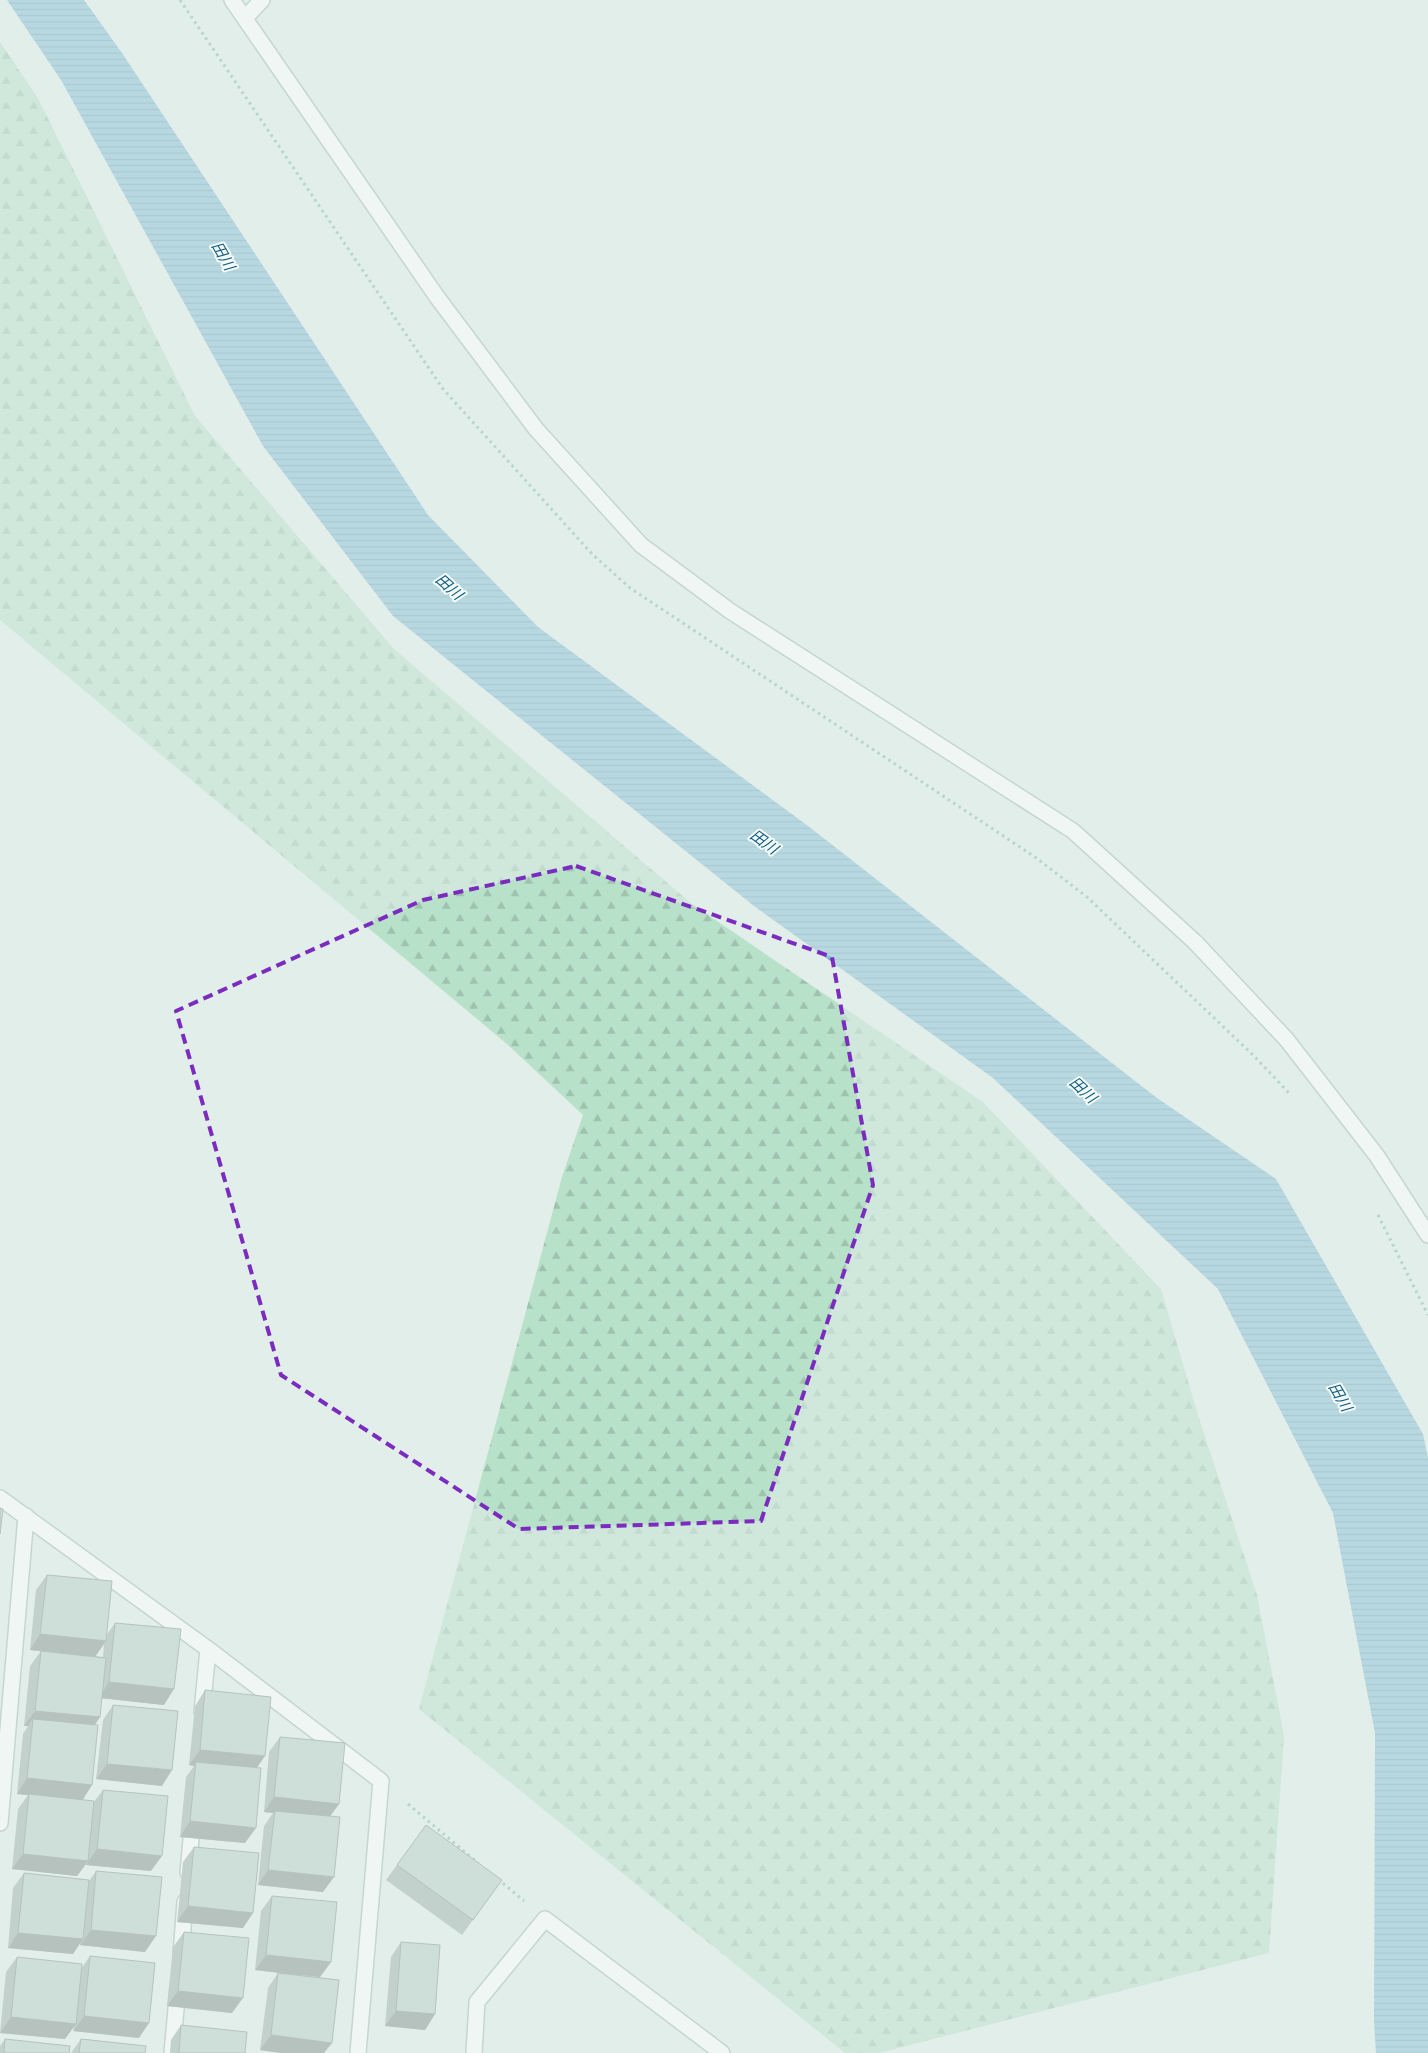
<svg xmlns="http://www.w3.org/2000/svg" width="1428" height="2053" viewBox="0 0 1428 2053" font-family="Barlow,'Noto Sans JP',sans-serif">
<style>
.forest{fill:url(#forest-firs)}
.water{fill:url(#water-rules)}
.lines{fill:none;stroke-linecap:round;stroke-linejoin:round}
.street-casing{stroke:#a4b7b3;stroke-width:18}
.path{stroke:#7fb5ad;stroke-width:3;stroke-dasharray:2.5 4;stroke-linecap:butt}
.street{stroke:#fff;stroke-width:15}
.wall{fill:#9dada9;fill-rule:evenodd}
.shaded-wall{fill:#808d89}
.building{fill:#b7c9c4;stroke:#808d89}
.marked{fill:none;stroke:#7b2cbf;stroke-width:4;stroke-dasharray:10 6;stroke-linejoin:round}
.labels{text-anchor:middle;stroke-width:4;stroke-linejoin:round;paint-order:stroke}
.water-label{font-size:15px;font-style:italic;fill:#135e83;stroke:#f3faf7}
</style>
<defs>
<pattern id="forest-firs" width="22" height="20" patternUnits="userSpaceOnUse" patternTransform="scale(1.25)"><rect width="22" height="20" fill="#b8e1ca"/><path d="M5 1l3.5 6h-7zM16 11l3.5 6h-7z" fill="#9ec2ae"/></pattern>
<pattern id="water-rules" width="6" height="5" patternUnits="userSpaceOnUse" patternTransform="scale(1.25)"><rect width="6" height="5" fill="#84bdd8"/><path d="M0 2.5h6" fill="none" stroke="#6c9bb0"/></pattern>
</defs>
<rect width="100%" height="100%" fill="#e2eeea"/>
<!-- forest -->
<path class="forest" d="M 0,42 L 38,98 L 195,416 L 394,649 L 692,904 L 983,1102 L 1161,1289 L 1197,1412 L 1257,1595 L 1284,1736 L 1269,1953 L 879,2053 L 845,2053 L 419,1709 L 562,1177 L 583,1115 L 507,1044 L 0,620 Z"/>
<!-- water -->
<path class="water" d="M 7,0 L 84,0 L 122,53 L 428,515 L 538,627 L 808,826 L 1157,1098 L 1276,1179 L 1423,1434 L 1428,1458 L 1428,2053 L 1376,2053 L 1374,2022 L 1375,1733 L 1333,1513 L 1218,1289 L 993,1078 L 754,906 L 393,616 L 263,446 L 61,80 Z"/>
<g class="lines">
<defs>
<path id="street" d="M 232,0 L 437,297 L 536,429 L 641,545 L 730,611 L 1073,831 L 1195,942 L 1287,1040 L 1377,1156 L 1428,1235
M 245,18 L 262,0
M 0,1498 L 208,1649 L 381,1781 L 358,2053
M 202,1712 L 208,1649
M 0,1823 L 26,1516
M 188,1872 L 193,1818
M 181,1954 L 185,1902
M 172,2053 L 178,1987
M 474,2053 L 477,2002 L 545,1919 L 722,2053"/>
</defs>
<!-- street casing -->
<use href="#street" class="street-casing"/>
<!-- path -->
<path class="path" d="M 180,0 L 443,389 L 592,554 L 630,588 L 1035,857 L 1087,897 L 1253,1055 L 1289,1093
M 1378,1215 L 1428,1315
M 408,1804 L 478,1863
M 498,1879 L 524,1901"/>
<!-- street -->
<use href="#street" class="street"/>
</g>
<!-- wall -->
<path class="wall" d="M 47,1575 L 106,1636 L 115,1623 L 164,1705 L 102,1698 L 100,1717 L 95,1725 L 92,1785 L 82,1800 L 93,1803 L 103,1790 L 151,1871 L 86,1865 L 87,1863 L 77,1876 L 12,1869 L 18,1809 L 28,1795 L 17,1794 L 23,1734 L 28,1726 L 24,1726 L 30,1666 L 41,1651 L 81,1655 L 30,1650 L 36,1590 ZM 104,1644 L 103,1657 L 95,1656 Z
M 205,1690 L 257,1768 L 245,1843 L 180,1837 L 186,1777 L 194,1766 L 189,1765 L 195,1706 Z
M 113,1705 L 162,1786 L 96,1779 L 103,1720 Z
M 280,1737 L 339,1804 L 330,1816 L 323,1892 L 258,1885 L 264,1826 L 273,1813 L 264,1812 L 269,1752 Z
M 194,1847 L 243,1928 L 177,1922 L 183,1862 Z
M 397,1865 L 502,1880 L 462,1935 L 386,1880 Z
M 96,1871 L 145,1952 L 80,1945 L 80,1943 L 73,1954 L 8,1948 L 13,1888 L 24,1873 L 89,1881 Z
M 272,1896 L 331,1962 L 320,1977 L 286,1974 L 324,2053 L 281,2053 L 260,2050 L 268,1988 L 278,1973 L 255,1970 L 261,1911 Z
M 184,1932 L 232,2013 L 167,2006 L 173,1947 Z
M 401,1942 L 435,2014 L 425,2030 L 385,2026 L 391,1957 Z
M 90,1956 L 139,2038 L 73,2031 L 74,2026 L 65,2039 L 0,2033 L 6,1972 L 17,1957 L 81,1969 Z
M 181,2025 L 245,2053 L 170,2053 L 171,2040 Z
M 5,2039 L 69,2053 L 0,2053 L 0,2046 Z
M 81,2039 L 145,2053 L 71,2053 Z"/>
<!-- shaded-wall -->
<path class="shaded-wall" d="M 40,1634 L 106,1641 L 95,1657 L 30,1650 Z
M 109,1682 L 174,1689 L 164,1705 L 99,1698 Z
M 35,1711 L 100,1717 L 89,1732 L 33,1719 L 28,1726 L 24,1726 Z
M 200,1750 L 265,1756 L 254,1772 L 196,1762 L 194,1766 L 189,1765 Z
M 107,1764 L 172,1770 L 162,1786 L 96,1779 Z
M 27,1778 L 92,1785 L 82,1801 L 17,1794 Z
M 274,1797 L 339,1804 L 328,1819 L 275,1811 L 273,1813 L 264,1812 Z
M 190,1821 L 256,1828 L 245,1843 L 180,1837 Z
M 97,1849 L 162,1856 L 151,1871 L 86,1865 Z
M 23,1854 L 88,1861 L 77,1876 L 12,1869 Z
M 268,1870 L 334,1877 L 323,1892 L 258,1885 Z
M 188,1906 L 253,1913 L 243,1928 L 177,1922 Z
M 91,1930 L 156,1936 L 145,1952 L 80,1945 Z
M 18,1933 L 83,1939 L 73,1954 L 8,1948 Z
M 266,1955 L 331,1962 L 320,1977 L 255,1970 Z
M 178,1991 L 243,1998 L 232,2013 L 167,2006 Z
M 396,2011 L 435,2014 L 425,2030 L 385,2026 Z
M 84,2016 L 149,2023 L 139,2038 L 73,2031 Z
M 11,2017 L 76,2024 L 65,2039 L 0,2033 Z
M 271,2035 L 332,2043 L 324,2053 L 281,2053 L 260,2050 Z"/>
<!-- building -->
<path class="building" d="M 0,1508 L 3,1509 L 0,1534 Z
M 47,1575 L 112,1581 L 106,1641 L 40,1634 Z
M 115,1623 L 181,1629 L 174,1689 L 109,1682 Z
M 41,1651 L 106,1658 L 100,1717 L 35,1711 Z
M 205,1690 L 271,1697 L 265,1756 L 200,1750 Z
M 113,1705 L 178,1711 L 172,1770 L 107,1764 Z
M 33,1719 L 98,1725 L 92,1785 L 27,1778 Z
M 280,1737 L 345,1743 L 339,1804 L 274,1797 Z
M 196,1762 L 261,1768 L 256,1828 L 190,1821 Z
M 103,1790 L 168,1796 L 162,1856 L 97,1849 Z
M 29,1794 L 94,1801 L 88,1861 L 23,1854 Z
M 275,1811 L 340,1817 L 334,1877 L 268,1870 Z
M 426,1825 L 502,1880 L 473,1920 L 397,1865 Z
M 194,1847 L 259,1853 L 253,1913 L 188,1906 Z
M 96,1871 L 162,1877 L 156,1936 L 91,1930 Z
M 24,1873 L 89,1880 L 83,1939 L 18,1933 Z
M 272,1896 L 337,1902 L 331,1962 L 266,1955 Z
M 184,1932 L 249,1938 L 243,1998 L 178,1991 Z
M 401,1942 L 440,1945 L 435,2014 L 396,2011 Z
M 90,1956 L 155,1963 L 149,2023 L 84,2016 Z
M 17,1957 L 82,1964 L 76,2024 L 11,2017 Z
M 278,1973 L 339,1980 L 332,2043 L 271,2035 Z
M 181,2025 L 247,2032 L 245,2053 L 179,2053 Z
M 5,2039 L 70,2046 L 69,2053 L 4,2053 Z
M 81,2039 L 146,2046 L 145,2053 L 79,2053 Z"/>
<!-- marked area -->
<path d="M0 0H1428V2053H0ZM 576,866 L 832,957 L 873,1185 L 761,1521 L 519,1529 L 281,1375 L 176,1011 L 423,900 Z" fill="#e2eeea" fill-opacity=".55" fill-rule="evenodd"/>
<path class="marked" d="M 576,866 L 832,957 L 873,1185 L 761,1521 L 519,1529 L 281,1375 L 176,1011 L 423,900 Z"/>
<g class="labels">
<!-- water labels -->
<g class="water-label">
<text transform="translate(223 256) rotate(60)" y="5">田川</text>
<text transform="translate(449 587) rotate(42)" y="5">田川</text>
<text transform="translate(764 842) rotate(36)" y="5">田川</text>
<text transform="translate(1083 1090) rotate(43)" y="5">田川</text>
<text transform="translate(1340 1397) rotate(60)" y="5">田川</text>
</g>
</g>
</svg>
